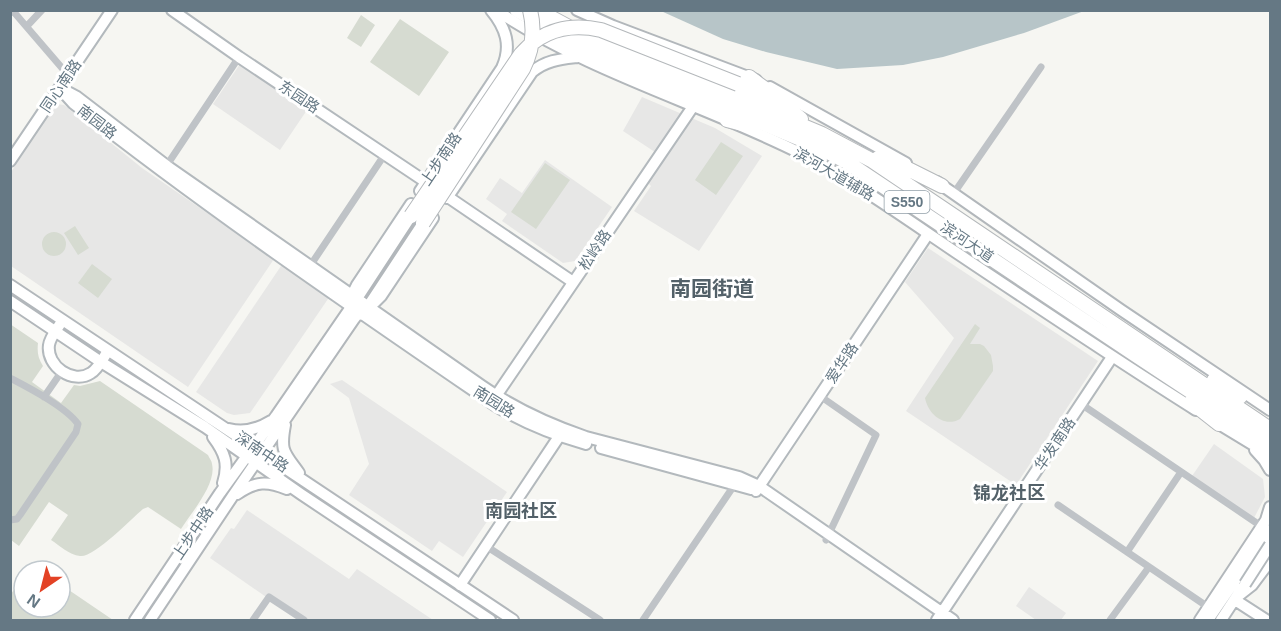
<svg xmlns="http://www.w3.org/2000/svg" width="1281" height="631" viewBox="0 0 1281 631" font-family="Helvetica,'Noto Sans SC',sans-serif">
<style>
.built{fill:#e7e7e6}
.green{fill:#d6dbd1}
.water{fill:#b7c5c8}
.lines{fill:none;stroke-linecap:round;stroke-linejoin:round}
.secondary-casing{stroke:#b3b9bd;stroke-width:14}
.primary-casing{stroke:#b2b7bb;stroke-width:14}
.highway-casing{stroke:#b4b8bb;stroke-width:16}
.street{stroke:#bfc3c7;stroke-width:7}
.secondary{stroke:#fff;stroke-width:10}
.primary{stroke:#fff;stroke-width:10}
.highway{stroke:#fff;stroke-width:14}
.secondary-bridge-casing{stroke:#b3b9bd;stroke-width:14;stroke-linecap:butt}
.highway-bridge-casing{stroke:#b4b8bb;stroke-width:16;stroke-linecap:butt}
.secondary-bridge{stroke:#fff;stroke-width:10}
.highway-bridge{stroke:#fff;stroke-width:14}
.labels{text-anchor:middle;stroke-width:6;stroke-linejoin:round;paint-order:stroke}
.shield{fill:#fff;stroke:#93a0a9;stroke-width:1.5}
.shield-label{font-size:14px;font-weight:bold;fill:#657884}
.street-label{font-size:15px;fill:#657884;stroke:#fff}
.quarter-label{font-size:18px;font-weight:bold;fill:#536169;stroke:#fff}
.district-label{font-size:21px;font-weight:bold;fill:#536169;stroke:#fff}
</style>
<rect width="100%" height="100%" fill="#f6f6f2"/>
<!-- built -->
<path class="built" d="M 240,64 L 307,110 L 280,150 L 213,104 Z
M 642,97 L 715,128 L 762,156 L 699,251 L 634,211 L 651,186 L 647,182 L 664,158 L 623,131 Z
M 57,104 L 64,105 L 142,168 L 274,259 L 188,387 L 11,266 L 11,172 Z
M 545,160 L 612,207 L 575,261 L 563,263 L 502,221 L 507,214 L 486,199 L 500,178 L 522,193 Z
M 928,248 L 1098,361 L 1016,485 L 906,411 L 954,338 L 905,282 Z
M 283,263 L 330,296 L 250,413 L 234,415 L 227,413 L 196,392 Z
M 342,380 L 507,492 L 463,557 L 439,541 L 432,551 L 349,495 L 369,464 L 349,398 L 330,384 Z
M 1214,444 L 1263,479 L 1265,497 L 1254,518 L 1192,476 Z
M 247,510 L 349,579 L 357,569 L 433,620 L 309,620 L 272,595 L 269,599 L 210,558 L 231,528 L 234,529 Z
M 1029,587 L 1066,613 L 1061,620 L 1036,620 L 1016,606 Z"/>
<!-- green -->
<path class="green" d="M 361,15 L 375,25 L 361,47 L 347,38 Z
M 400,19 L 449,52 L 419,96 L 370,62 Z
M 721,142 L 743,156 L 716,195 L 695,180 Z
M 545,163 L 570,180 L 536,229 L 511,212 Z
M 75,226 L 89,248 L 78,255 L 64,233 Z
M42 244a12 12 0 1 1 24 0a12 12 0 1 1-24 0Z
M 92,264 L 112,279 L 98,298 L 78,283 Z
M 10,324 L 38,343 C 37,352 38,358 43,366 L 32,382 L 61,403 L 74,385 L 80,386 L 100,381 L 208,455 C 209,458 212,461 212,464 C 217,484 191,513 181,529 L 148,507 L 143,509 C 131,519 94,558 80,556 C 69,555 59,545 51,540 L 68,515 L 49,502 L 19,546 L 11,540 Z
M 975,324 L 980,328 L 970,344 L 980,344 L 984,346 L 991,355 L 993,366 L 993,371 L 960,419 C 944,428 928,414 925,398 Z
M 24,575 L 24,607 L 60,607 L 60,584 L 113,620 L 11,620 L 11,594 Z"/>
<!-- water -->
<path class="water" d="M 661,11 L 1084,10 L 1084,11 L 1024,33 L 943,57 L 903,65 L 837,69 L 766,52 L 723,39 Z"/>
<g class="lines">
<defs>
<path id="secondary" d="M 172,10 L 239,57 L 426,182
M 60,88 L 77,97 L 167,166 L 482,386 C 515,409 548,424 586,437 L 739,477 L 759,486 L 953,620
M 64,93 L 73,103 C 209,210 353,308 496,406 C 524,423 554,435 586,444
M 10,161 L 112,10
M 420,191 L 502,68 C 512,46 506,28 491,10
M 448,197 L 573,282
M 447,198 L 532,72 C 546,60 561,59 578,57
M 351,302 L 352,295 L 357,285 L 411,204
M 371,305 L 375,302 L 381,296 L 433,218
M 62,321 C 58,328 50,337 49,345 C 46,366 73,385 91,373 C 98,369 103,358 108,351
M 496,396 L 694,105
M 601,448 L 751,489
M 756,491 L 928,234
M 460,585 L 562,432
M 1235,600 L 1266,620
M 937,620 L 1112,357
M 1208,620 L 1270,530
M 1221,620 L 1242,588"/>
<path id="primary" d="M 496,10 C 590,73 700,103 800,153 C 855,182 905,218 957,253 C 1036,306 1115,359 1196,410
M 577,10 L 613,26 L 756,80
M 770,87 L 906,163
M 937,182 L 1121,310 L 1270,410
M 10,285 L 513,620
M 10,301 L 101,362 L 205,427 L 301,494 L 490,620
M 1214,421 L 1270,455
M 285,425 C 280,451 284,452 299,473
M 229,429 C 245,433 258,429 271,421
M 213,437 C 225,453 229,464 223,483
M 1255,450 L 1264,460 L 1270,470
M 237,494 C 256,481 267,481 287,489
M 1238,596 L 1252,585 L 1270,561
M 135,620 L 220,493 L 276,416 L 360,294 L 411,216
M 150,620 L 232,497 L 354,319 L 357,315 L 363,314 L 423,223
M 1200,620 L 1266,520 L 1270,507"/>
<path id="highway" d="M 517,10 L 581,47 L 815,145 L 847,162 L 1137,356 L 1270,444
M 537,10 L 578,32 L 822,134 L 871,160 L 1270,429
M 749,77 L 772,94 L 801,119
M 738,84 L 773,103
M 727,120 L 754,127
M 878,158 L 906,168 L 942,186
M 1214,380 L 1240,397
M 1191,402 L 1219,424"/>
</defs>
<!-- secondary casing -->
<use href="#secondary" class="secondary-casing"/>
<!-- primary casing -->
<use href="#primary" class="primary-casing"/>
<!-- highway casing -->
<use href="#highway" class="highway-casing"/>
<!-- street -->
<path class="street" d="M 10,13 L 13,11 L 68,75
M 27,26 L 42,10
M 165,168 L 239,57
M 954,193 L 1041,67
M 310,266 L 385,154
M 10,378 C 29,388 66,407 78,424 L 76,432 L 20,515 L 17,519 L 10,520
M 820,396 L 876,435 L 826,540
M 44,397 L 62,371
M 1081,404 L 1261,526
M 1058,505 L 1208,607
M 486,546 L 600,620
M 1127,552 L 1181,472
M 253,620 L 269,597 L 304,620
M 643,620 L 735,484
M 1110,620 L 1149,567"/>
<!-- secondary -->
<use href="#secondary" class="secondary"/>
<!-- primary -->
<use href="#primary" class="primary"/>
<!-- highway -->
<use href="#highway" class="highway"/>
<defs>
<path id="secondary-bridge" d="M 1245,584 L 1270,545"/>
<path id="highway-bridge" d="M 411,216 L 521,54 C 542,30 570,23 601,30 L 738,84
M 423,223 L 523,69 C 532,51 535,30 530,10"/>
</defs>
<!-- secondary-bridge casing -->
<use href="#secondary-bridge" class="secondary-bridge-casing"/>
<!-- highway-bridge casing -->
<use href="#highway-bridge" class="highway-bridge-casing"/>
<!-- secondary-bridge -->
<use href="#secondary-bridge" class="secondary-bridge"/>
<!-- highway-bridge -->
<use href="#highway-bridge" class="highway-bridge"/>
</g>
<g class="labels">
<!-- shield labels -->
<rect class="shield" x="884.5" y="191" width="45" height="22" rx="4.5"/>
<g class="shield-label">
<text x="907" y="207">S550</text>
</g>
<!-- street labels -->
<g class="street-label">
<text transform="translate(61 86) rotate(-56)" y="5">同心南路</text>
<text transform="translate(299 97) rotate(34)" y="5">东园路</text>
<text transform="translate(97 122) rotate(38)" y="5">南园路</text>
<text transform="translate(441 159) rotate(-56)" y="5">上步南路</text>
<text transform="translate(834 174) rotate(30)" y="5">滨河大道辅路</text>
<text transform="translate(967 242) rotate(34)" y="5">滨河大道</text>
<text transform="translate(595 250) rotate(-56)" y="5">松岭路</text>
<text transform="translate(842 363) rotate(-56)" y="5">爱华路</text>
<text transform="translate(494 402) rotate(32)" y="5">南园路</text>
<text transform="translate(1055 444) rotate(-56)" y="5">华发南路</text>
<text transform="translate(262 452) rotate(34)" y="5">深南中路</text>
<text transform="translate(193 533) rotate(-56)" y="5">上步中路</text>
</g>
<!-- quarter labels -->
<g class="quarter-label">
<text x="1009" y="499">锦龙社区</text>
<text x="521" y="517">南园社区</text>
</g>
<!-- district labels -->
<g class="district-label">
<text x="712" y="296">南园街道</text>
</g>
</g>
<!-- border -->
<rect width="1281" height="631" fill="none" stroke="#657884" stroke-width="24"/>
<!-- north arrow -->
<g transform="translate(42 589) rotate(215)"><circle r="28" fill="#ffffff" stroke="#c1c9ce" stroke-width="1.5"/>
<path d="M0-4.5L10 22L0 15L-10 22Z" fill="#e34225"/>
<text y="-9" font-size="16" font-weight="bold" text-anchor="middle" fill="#657884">N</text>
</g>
</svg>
